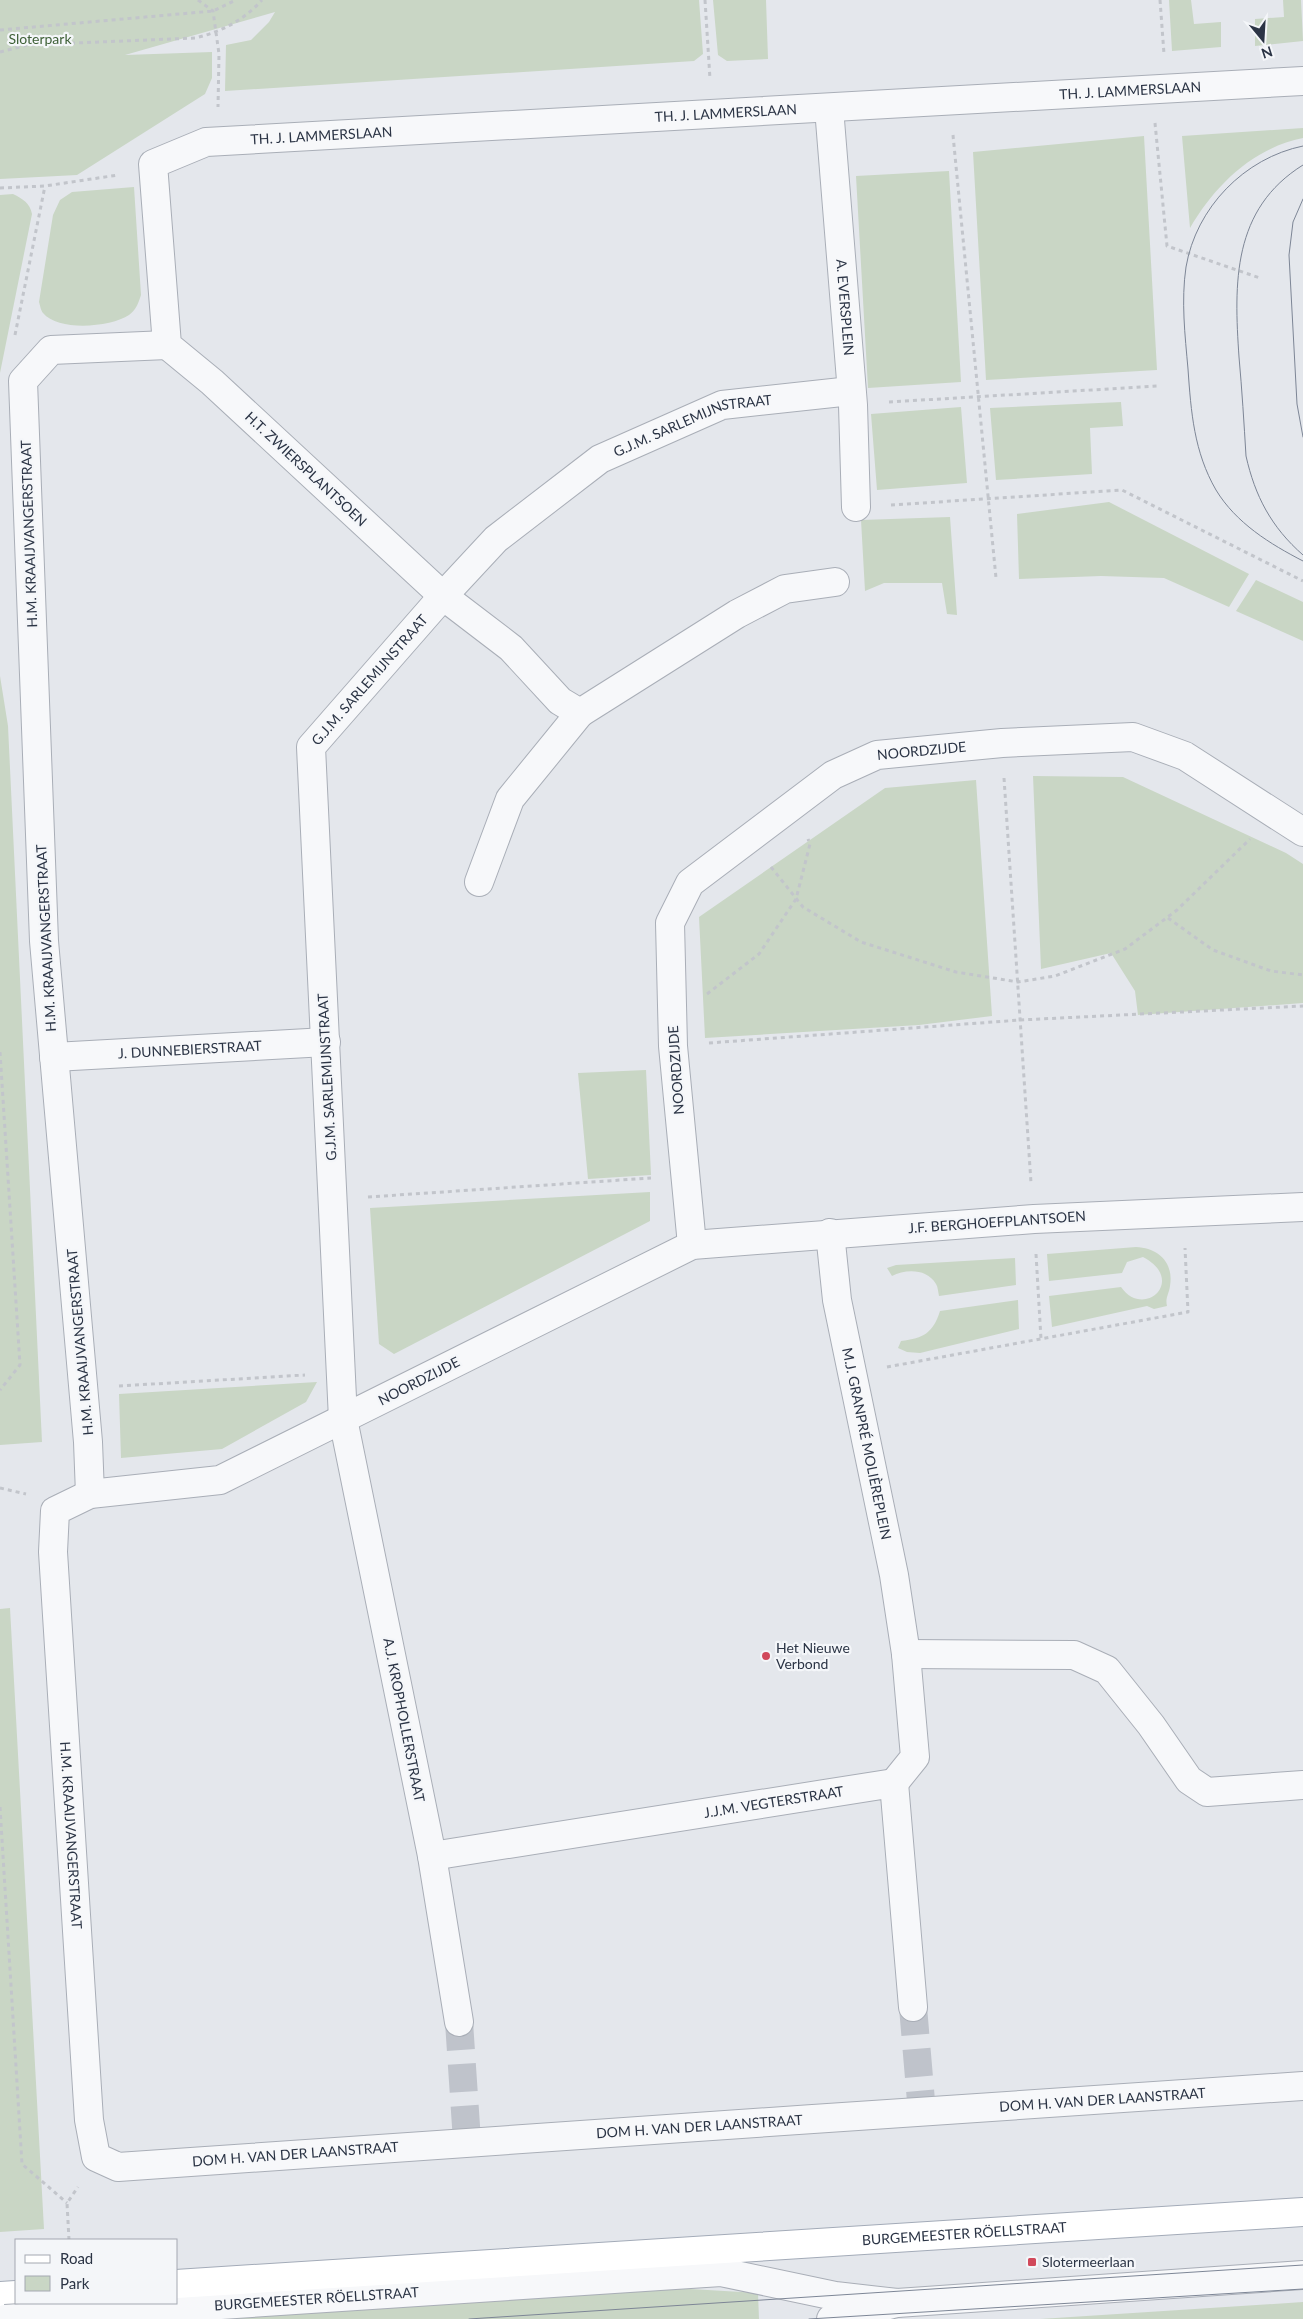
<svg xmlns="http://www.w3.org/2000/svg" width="1303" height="2319" viewBox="0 0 1303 2319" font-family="Lato,sans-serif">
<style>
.green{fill:#c9d6c5}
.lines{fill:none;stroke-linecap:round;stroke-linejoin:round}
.minor-tunnel{stroke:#bfc3cb;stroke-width:28;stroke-dasharray:28 14;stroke-linecap:butt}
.minor-casing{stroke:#a9aeb7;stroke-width:30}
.major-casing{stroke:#a3abb8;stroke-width:30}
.path{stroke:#c2c5cb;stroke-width:3;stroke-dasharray:4 4;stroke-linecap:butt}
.minor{stroke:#f7f8fa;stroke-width:28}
.major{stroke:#fff;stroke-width:28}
.tram{stroke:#7d8696;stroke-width:1}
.minor-bridge-casing{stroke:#a9aeb7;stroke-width:30;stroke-linecap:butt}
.minor-bridge{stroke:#f7f8fa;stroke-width:28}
.poi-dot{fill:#d1495b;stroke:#f4f6f9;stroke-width:2}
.labels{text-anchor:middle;stroke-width:4.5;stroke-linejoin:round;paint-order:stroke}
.park-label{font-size:14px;fill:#3f6138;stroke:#f4f6f9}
.street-label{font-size:14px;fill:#2b3445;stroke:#f4f6f9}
.poi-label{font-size:14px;fill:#2b3445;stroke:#f4f6f9;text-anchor:start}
</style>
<rect width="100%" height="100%" fill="#e4e7ec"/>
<!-- green -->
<path class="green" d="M 0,0 L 699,0 L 703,54 L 694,61 L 225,91 L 226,45 L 251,40 L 269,22 L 275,12 L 125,55 L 212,52 L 212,78 L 205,94 L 77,175 L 0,179 Z
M 713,0 L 766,0 L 768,59 L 727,61 L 718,55 Z
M 1169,0 L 1191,0 L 1194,24 L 1221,22 L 1221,47 L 1172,51 Z
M 1283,0 L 1301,0 L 1303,41 L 1255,46 L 1255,19 L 1284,17 Z
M 1303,128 L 1303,138 C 1253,148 1215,185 1190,228 L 1182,136 Z
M 1144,136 L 1157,370 L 986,380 L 973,152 Z
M 949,171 L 961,382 L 868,388 L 856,176 Z
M 134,187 L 141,295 C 138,304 136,310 129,315 C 111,327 59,332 43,313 C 41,311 40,305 39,302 L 53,215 L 60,200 L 72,192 Z
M 13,194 C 23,199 30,203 32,214 L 0,373 L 0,195 Z
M 1121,402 L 1123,426 L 1090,428 L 1092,474 L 996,480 L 990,408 Z
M 961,407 L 967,483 L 877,490 L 871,414 Z
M 1109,502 L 1249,574 L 1229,607 L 1164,578 L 1101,576 L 1019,579 L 1017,514 Z
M 950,517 L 957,615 L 947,614 L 942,583 L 884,583 L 865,591 L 861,520 Z
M 1256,580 L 1303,602 L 1303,641 L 1236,611 Z
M 0,676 L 8,726 L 42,1442 L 0,1445 Z
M 1033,776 L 1123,777 L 1286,853 L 1303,864 L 1303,1003 L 1138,1015 L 1135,991 L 1111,953 L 1041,969 Z
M 976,780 L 992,1016 L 919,1025 L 705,1038 L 699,917 L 885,788 Z
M 646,1070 L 651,1175 L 588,1179 L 578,1073 Z
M 650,1192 L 650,1221 L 394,1354 L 379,1344 L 370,1208 Z
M 1136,1247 C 1158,1248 1174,1262 1170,1286 C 1169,1294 1165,1298 1167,1306 L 1154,1309 L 1147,1306 L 1052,1327 L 1049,1296 L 1121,1287 C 1144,1320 1187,1280 1143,1257 L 1127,1262 L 1122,1273 L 1049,1281 L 1047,1254 Z
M 1015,1258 L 1016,1285 L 939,1296 C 938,1292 938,1287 936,1284 C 927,1268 905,1269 892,1276 L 887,1268 L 896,1265 Z
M 1018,1300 L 1019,1329 L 920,1353 L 907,1352 L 898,1348 L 901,1341 C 924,1338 933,1333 940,1311 Z
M 317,1382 L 306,1402 L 222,1449 L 121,1458 L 119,1394 Z
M 10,1608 L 44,2229 L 0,2232 L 0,1609 Z
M 674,2288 L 758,2293 L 759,2319 L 194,2319 Z
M 1303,2302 L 1303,2319 L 1040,2319 Z"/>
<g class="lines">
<!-- minor-tunnel -->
<path class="minor-tunnel" d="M 913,2007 L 922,2113
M 459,2022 L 467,2141"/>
<defs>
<g id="minor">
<path id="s1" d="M 829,108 L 853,405 L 856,507"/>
<path id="s2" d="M 835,582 L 785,589 L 737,614 L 580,713 L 560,701 L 511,648 L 443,596 L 212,382 L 167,345 L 153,164 L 206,142 L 1303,81"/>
<path d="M 479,882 L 510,799 L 580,713"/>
<path id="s3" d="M 54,1057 L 326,1042"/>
<path id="s4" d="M 1303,1207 L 1034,1219 L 692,1245 L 220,1480 L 90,1494 L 55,1511 L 53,1552 L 89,2120 L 96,2157 L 118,2167 C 513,2137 908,2114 1303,2086"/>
<path id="s5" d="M 830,1233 L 837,1300 L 894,1575 L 906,1654 L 915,1757 L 894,1783"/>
<path id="s6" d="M 692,1245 L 673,1046 L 670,923 L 690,883 L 833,775 L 877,755 L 1002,743 L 1133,737 L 1185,756 L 1303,832"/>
<path d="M 90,1494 L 88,1442 L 44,941 L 23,381 L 51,350 L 167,345"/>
<path d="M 906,1654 L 1074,1655 L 1107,1670 L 1151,1725 L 1189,1780 L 1207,1792 L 1303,1785"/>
<path id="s7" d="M 432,1856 L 894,1783 L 913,2007"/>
<path id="s8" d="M 459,2022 L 432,1856 L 343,1419 L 311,747 L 443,596 L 496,539 L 600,459 L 722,405 L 851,391"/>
<path id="s9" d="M 115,2312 L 721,2272 L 835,2296 L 897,2303"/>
<path d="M 831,2319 L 897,2303 L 1303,2275"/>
</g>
<g id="major">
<path id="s10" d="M 176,2284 L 1303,2212"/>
<path d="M 0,2296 L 16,2295"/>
</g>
</defs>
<!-- minor casing -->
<use href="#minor" class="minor-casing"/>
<!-- major casing -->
<use href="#major" class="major-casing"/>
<!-- path -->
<path class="path" d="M 198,0 L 213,11 L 219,54 L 218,107
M 705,0 L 710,79
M 1160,0 L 1164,54
M 0,30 L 213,11 L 236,0
M 0,52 L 27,45 L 195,38 C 221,32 244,20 262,0
M 1155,123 L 1167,246 L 1260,278
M 953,135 L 996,578
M 0,188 L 45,186 L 118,175
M 15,335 L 45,186
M 889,402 L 1158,386
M 891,505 L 1122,490 L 1303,581
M 1004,778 L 1031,1183
M 771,867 L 803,907 L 861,942 L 956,972 L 1018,982 L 1055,976 L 1125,949 L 1177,910 L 1250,839
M 1168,918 L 1213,950 L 1271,971 L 1303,975
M 707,994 L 759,954 L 796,899 L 810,844 L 808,839
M 709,1043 L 1020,1020 L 1303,1006
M 0,1052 L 20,1365 L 0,1390
M 368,1197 L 651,1178
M 1036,1254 L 1041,1339
M 887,1367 L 1188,1312 L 1185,1248
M 119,1386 L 305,1375
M 0,1488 L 26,1494
M 0,1807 L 22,2164 L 67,2203
M 69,2240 L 67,2203 L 78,2187"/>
<!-- minor -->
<use href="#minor" class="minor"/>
<!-- major -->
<use href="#major" class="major"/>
<!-- tram -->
<path class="tram" d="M 1303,146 C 1244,158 1196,208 1186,267 C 1181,301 1185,335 1188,369 C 1191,412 1194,452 1216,490 C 1236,523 1270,544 1303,561
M 1303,165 C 1232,209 1234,283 1239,357 C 1242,390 1244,423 1246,456 C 1255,496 1271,527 1303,555
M 1303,199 L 1293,222 L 1289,255 L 1297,404 L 1303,437
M 469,2319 L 1303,2265
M 809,2319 L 1303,2289"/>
<defs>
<path id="minor-bridge" d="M 5,2319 L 115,2312"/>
</defs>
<!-- minor-bridge casing -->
<use href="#minor-bridge" class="minor-bridge-casing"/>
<!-- minor-bridge -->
<use href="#minor-bridge" class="minor-bridge"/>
</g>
<!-- markers -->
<g class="poi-dot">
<circle cx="766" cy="1656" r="5"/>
<rect x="1027" y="2257" width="10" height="10" rx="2.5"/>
</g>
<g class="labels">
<!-- park labels -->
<g class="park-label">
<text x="40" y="44">Sloterpark</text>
</g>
<!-- street labels -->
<g class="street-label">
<text dy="5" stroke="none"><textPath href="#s2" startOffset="2009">TH. J. LAMMERSLAAN</textPath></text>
<text dy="5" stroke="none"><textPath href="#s2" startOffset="1604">TH. J. LAMMERSLAAN</textPath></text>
<text dy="5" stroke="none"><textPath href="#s2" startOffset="1199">TH. J. LAMMERSLAAN</textPath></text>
<text dy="5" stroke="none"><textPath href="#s1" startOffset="200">A. EVERSPLEIN</textPath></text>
<text dy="5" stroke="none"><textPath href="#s8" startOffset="1796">G.J.M. SARLEMIJNSTRAAT</textPath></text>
<text transform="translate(306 469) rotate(43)" y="5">H.T. ZWIERSPLANTSOEN</text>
<text transform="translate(29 534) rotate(-92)" y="5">H.M. KRAAIJVANGERSTRAAT</text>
<text dy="5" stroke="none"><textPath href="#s8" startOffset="1376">G.J.M. SARLEMIJNSTRAAT</textPath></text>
<text dy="5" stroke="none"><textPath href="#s6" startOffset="640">NOORDZIJDE</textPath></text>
<text transform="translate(46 938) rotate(-93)" y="5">H.M. KRAAIJVANGERSTRAAT</text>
<text dy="5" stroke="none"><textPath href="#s3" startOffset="136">J. DUNNEBIERSTRAAT</textPath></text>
<text transform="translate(676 1070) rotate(-94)" y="5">NOORDZIJDE</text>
<text transform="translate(327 1077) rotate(-93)" y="5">G.J.M. SARLEMIJNSTRAAT</text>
<text transform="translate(997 1222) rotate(-4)" y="5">J.F. BERGHOEFPLANTSOEN</text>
<text transform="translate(80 1342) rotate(-95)" y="5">H.M. KRAAIJVANGERSTRAAT</text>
<text transform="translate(419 1381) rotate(-27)" y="5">NOORDZIJDE</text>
<text dy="5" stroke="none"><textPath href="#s5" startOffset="214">M.J. GRANPRÉ MOLIÈREPLEIN</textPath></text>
<text transform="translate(404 1720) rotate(79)" y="5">A.J. KROPHOLLERSTRAAT</text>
<text dy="5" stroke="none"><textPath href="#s7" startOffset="346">J.J.M. VEGTERSTRAAT</textPath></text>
<text dy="5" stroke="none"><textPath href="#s4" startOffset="1634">H.M. KRAAIJVANGERSTRAAT</textPath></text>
<text dy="5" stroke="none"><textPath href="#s4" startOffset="2968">DOM H. VAN DER LAANSTRAAT</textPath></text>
<text dy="5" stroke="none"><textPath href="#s4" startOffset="2564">DOM H. VAN DER LAANSTRAAT</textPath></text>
<text dy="5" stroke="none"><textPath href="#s4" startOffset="2159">DOM H. VAN DER LAANSTRAAT</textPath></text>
<text dy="5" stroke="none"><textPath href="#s10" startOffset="790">BURGEMEESTER RÖELLSTRAAT</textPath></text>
<text dy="5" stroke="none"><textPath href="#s9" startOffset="202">BURGEMEESTER RÖELLSTRAAT</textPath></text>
</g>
<!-- poi labels -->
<g class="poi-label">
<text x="776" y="1653">Het Nieuwe<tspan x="776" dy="16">Verbond</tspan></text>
<text x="1042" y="2267">Slotermeerlaan</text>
</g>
</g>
<!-- legend -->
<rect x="15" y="2239" width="162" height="65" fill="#f4f6f9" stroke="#a4a8b1"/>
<rect x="25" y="2255" width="25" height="8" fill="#ffffff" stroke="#a4a8b1"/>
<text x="60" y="2264" font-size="15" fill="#2b3445">Road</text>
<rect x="25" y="2276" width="25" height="15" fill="#c9d6c5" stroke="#a4a8b1"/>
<text x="60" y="2289" font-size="15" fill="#2b3445">Park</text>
<!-- north arrow -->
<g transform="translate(1263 40) rotate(162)" stroke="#f4f6f9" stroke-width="4" paint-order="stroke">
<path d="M0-4L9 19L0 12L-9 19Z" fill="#2b3445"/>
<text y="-8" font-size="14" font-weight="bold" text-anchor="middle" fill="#2b3445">N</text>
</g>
</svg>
